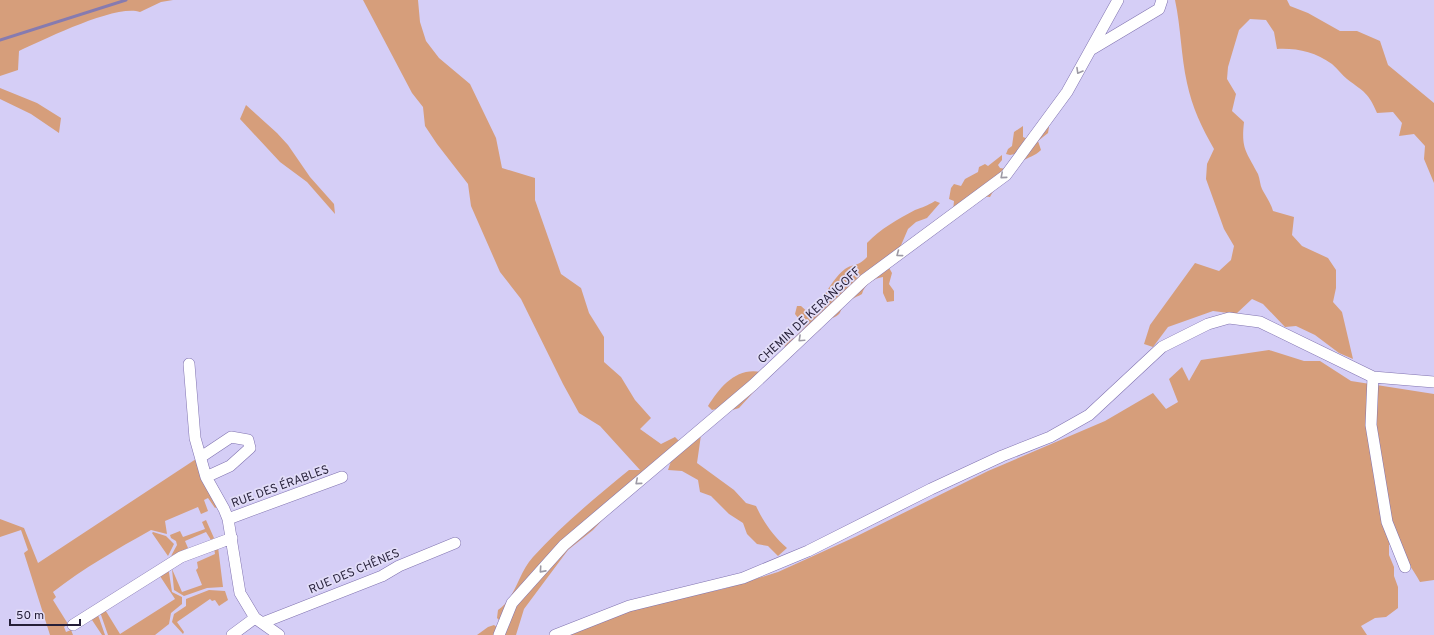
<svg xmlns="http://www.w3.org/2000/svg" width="1434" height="635" viewBox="0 0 1434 635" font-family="Overpass,sans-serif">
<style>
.green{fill:#d69e7b}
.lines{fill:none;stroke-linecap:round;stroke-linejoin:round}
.stream{stroke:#867bb0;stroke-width:3}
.minor-casing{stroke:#8073b0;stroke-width:12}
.minor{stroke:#fff;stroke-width:11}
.oneway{stroke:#9d9aa5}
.labels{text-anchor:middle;stroke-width:3.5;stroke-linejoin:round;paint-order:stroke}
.street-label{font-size:12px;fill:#251f38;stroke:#e2ddf8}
</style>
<rect width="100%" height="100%" fill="#d5cef6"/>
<!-- green -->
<path class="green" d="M 0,0 L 173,0 L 161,2 L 140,12 C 115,4 44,40 19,51 L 18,70 L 0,76 Z
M 363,0 L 418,0 L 420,22 L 426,41 L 439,58 L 470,84 L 496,138 L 502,168 L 535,178 L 535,200 L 561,274 L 581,288 L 589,313 L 604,337 L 604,362 L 621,377 L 635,400 L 651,418 L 640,429 L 661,444 L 675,437 L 679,441 L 701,435 L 697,463 L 734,490 L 746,503 L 756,506 C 764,523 773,536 787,548 L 778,556 L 768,546 L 757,544 L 747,534 L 743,523 L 729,514 L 711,496 L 700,492 L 698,480 L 682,471 L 668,470 L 671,461 L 610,512 L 593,530 L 568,550 L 524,609 L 516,635 L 477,635 L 488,627 L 494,625 L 498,628 L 500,621 L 497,618 L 498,610 C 516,598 518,573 533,557 C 562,525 596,497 629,470 L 640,470 L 600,426 L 579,413 L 563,384 L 521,299 L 500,272 L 471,206 L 468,184 L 437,144 L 425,126 L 423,107 L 412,93 Z
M 1175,0 L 1287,0 L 1290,6 L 1308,13 L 1340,31 L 1357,31 L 1380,41 L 1388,65 L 1434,103 L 1434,183 L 1424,159 L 1425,146 L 1414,134 L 1399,136 L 1402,123 L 1393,112 L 1377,113 C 1368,92 1365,93 1347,79 C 1342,75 1338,69 1332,64 C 1315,52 1297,48 1277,49 L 1274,32 L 1266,20 L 1250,19 L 1239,30 L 1228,67 L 1227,79 L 1236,94 L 1232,111 L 1244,122 C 1241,149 1246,151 1258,174 C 1260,179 1260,185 1262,189 C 1266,197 1270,201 1273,211 L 1294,217 L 1292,235 L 1302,246 L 1328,258 L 1336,270 L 1336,288 L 1333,302 L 1342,312 L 1353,359 L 1339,353 L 1315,335 L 1296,326 L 1285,327 L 1263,304 L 1252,299 L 1236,314 L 1213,311 L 1168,327 L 1153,347 L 1144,344 L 1150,325 L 1195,263 L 1219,271 L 1231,260 L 1234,246 L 1224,229 L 1206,179 L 1207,164 L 1214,149 C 1202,128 1192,107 1187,83 C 1181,56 1181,28 1175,0 Z
M 0,88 L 37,103 L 61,118 L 59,133 L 31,114 L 0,99 Z
M 246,105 L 277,133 L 288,145 L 310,177 L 334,204 L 335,214 L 307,182 L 280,162 L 240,119 Z
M 1047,125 L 1049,127 L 1048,133 L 1038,141 L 1041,150 C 1035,156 1029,157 1022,161 C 1012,167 995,187 990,197 C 978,195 963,206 953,211 L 954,201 L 949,199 L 951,188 L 954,184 L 961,186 L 965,179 L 978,172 L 979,167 L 985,164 L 988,166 L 1002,155 L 1002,160 L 998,165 L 1000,168 L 1006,169 L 1015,154 L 1010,155 L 1006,154 L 1008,149 L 1012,146 L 1014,132 L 1023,126 L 1023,137 L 1028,139 Z
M 935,201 L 940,203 L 927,218 L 916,222 L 908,229 L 899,250 L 888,266 L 892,273 L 889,284 L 894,291 L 894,301 L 887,302 L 883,293 L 883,277 C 874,278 864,285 862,294 C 855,298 849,299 844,306 C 841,308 841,312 839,314 C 833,320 822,319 821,329 L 797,349 L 791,357 L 786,357 L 739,408 C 725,413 724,407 712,410 L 708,406 C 720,387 736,367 761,372 L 783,350 L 787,341 L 794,338 L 805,327 L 795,314 L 797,306 L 801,306 L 811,315 L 818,313 L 826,303 L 825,294 C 830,286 837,275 845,269 C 854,263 856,268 867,257 L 867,243 C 880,229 898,219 915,210 C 923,207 927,206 935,201 Z
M 1269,350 L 1304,361 L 1320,361 L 1351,381 L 1434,394 L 1434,580 L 1420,582 C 1412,567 1402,554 1389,544 L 1389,555 L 1394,567 L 1394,576 L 1398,587 L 1398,608 L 1386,617 L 1375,618 L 1361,626 L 1367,635 L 562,635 L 628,609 L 723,589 L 778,572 L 855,537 L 988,471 L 1105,421 L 1153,393 L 1166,409 L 1178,402 L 1169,379 L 1182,367 L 1189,381 L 1201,360 Z
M 196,459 L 217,507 L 215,508 L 208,498 L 204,500 L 208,511 L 201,514 L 198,507 L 165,521 L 167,534 L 151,530 C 117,549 84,568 53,592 L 56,597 L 53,600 L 68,624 L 64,627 L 66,632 L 71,630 L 73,635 L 50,635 L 24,553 L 28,550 L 21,530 L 0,537 L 0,519 L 24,528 L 38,563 Z
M 206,520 L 214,538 L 211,540 L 206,532 L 185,541 L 188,548 L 171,556 L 177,545 L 176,541 L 171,538 L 170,535 L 180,531 L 183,537 L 205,529 L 202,522 Z
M 153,532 L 166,536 L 174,544 L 168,556 L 152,533 Z
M 218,547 L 223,587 L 207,588 L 184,596 L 174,590 L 172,569 L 182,592 L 202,585 L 196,570 L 198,568 L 197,562 L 215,554 L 214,548 Z
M 168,566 L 172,592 L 182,597 L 182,604 L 171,613 L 169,624 L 155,635 L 108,635 L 100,612 L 104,608 L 120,634 L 175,599 L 158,573 Z
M 209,590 L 225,591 L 228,600 L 219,606 L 215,600 L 212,601 L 210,599 L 177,622 L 184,632 L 183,634 L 172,622 L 174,614 L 186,606 L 186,599 Z
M 97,612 L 105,635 L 102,635 L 90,617 Z"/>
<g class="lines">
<!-- stream -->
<path class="stream" d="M 0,40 L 126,0"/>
<defs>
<path id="minor" d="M 1092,49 L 1159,9 L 1162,0
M 189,364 L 195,438 L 206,477 L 224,509 L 228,519 L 240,593 L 255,618 L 279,635
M 1373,377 L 1371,425 L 1387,522 L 1405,567
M 201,457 L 231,437 L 248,440 L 250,448 L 230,466 L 206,477
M 228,519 L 342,477
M 262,623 L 382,576 L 399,566 L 455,543
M 73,625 L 181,557 L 232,538
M 232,635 L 255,618
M 499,635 L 512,603 L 564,545 L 753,385 L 864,280 L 1006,175 L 1067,92 L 1118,0
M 555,635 L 629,606 L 743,578 L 808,551 L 931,489 L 1002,456 L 1050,437 L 1089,415 L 1162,347 L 1208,324 L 1229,318 L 1260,322 L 1373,377 L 1434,382"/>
</defs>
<!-- minor casing -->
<use href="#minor" class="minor-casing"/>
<!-- minor -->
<use href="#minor" class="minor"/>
</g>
<!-- one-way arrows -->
<defs><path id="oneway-chevron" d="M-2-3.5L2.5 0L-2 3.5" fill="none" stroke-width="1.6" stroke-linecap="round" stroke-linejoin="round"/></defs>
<g class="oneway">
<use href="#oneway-chevron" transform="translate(1079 71) rotate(120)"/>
<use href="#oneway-chevron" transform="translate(1003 176) rotate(139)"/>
<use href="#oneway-chevron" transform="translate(899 254) rotate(143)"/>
<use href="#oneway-chevron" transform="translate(801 339) rotate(137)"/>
<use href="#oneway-chevron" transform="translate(638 482) rotate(139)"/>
<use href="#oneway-chevron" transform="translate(542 570) rotate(132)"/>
</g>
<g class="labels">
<!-- street labels -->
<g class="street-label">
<text transform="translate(809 315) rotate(-43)" y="4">CHEMIN DE KERANGOFF</text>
<text transform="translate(280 486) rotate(-20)" y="4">RUE DES ÉRABLES</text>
<text transform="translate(354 571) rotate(-23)" y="4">RUE DES CHÊNES</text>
</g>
</g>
<!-- scale -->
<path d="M10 619v6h70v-6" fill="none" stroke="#251f38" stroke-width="2"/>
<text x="16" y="619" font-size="12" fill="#251f38" stroke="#e2ddf8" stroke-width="3" paint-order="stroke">50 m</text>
</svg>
